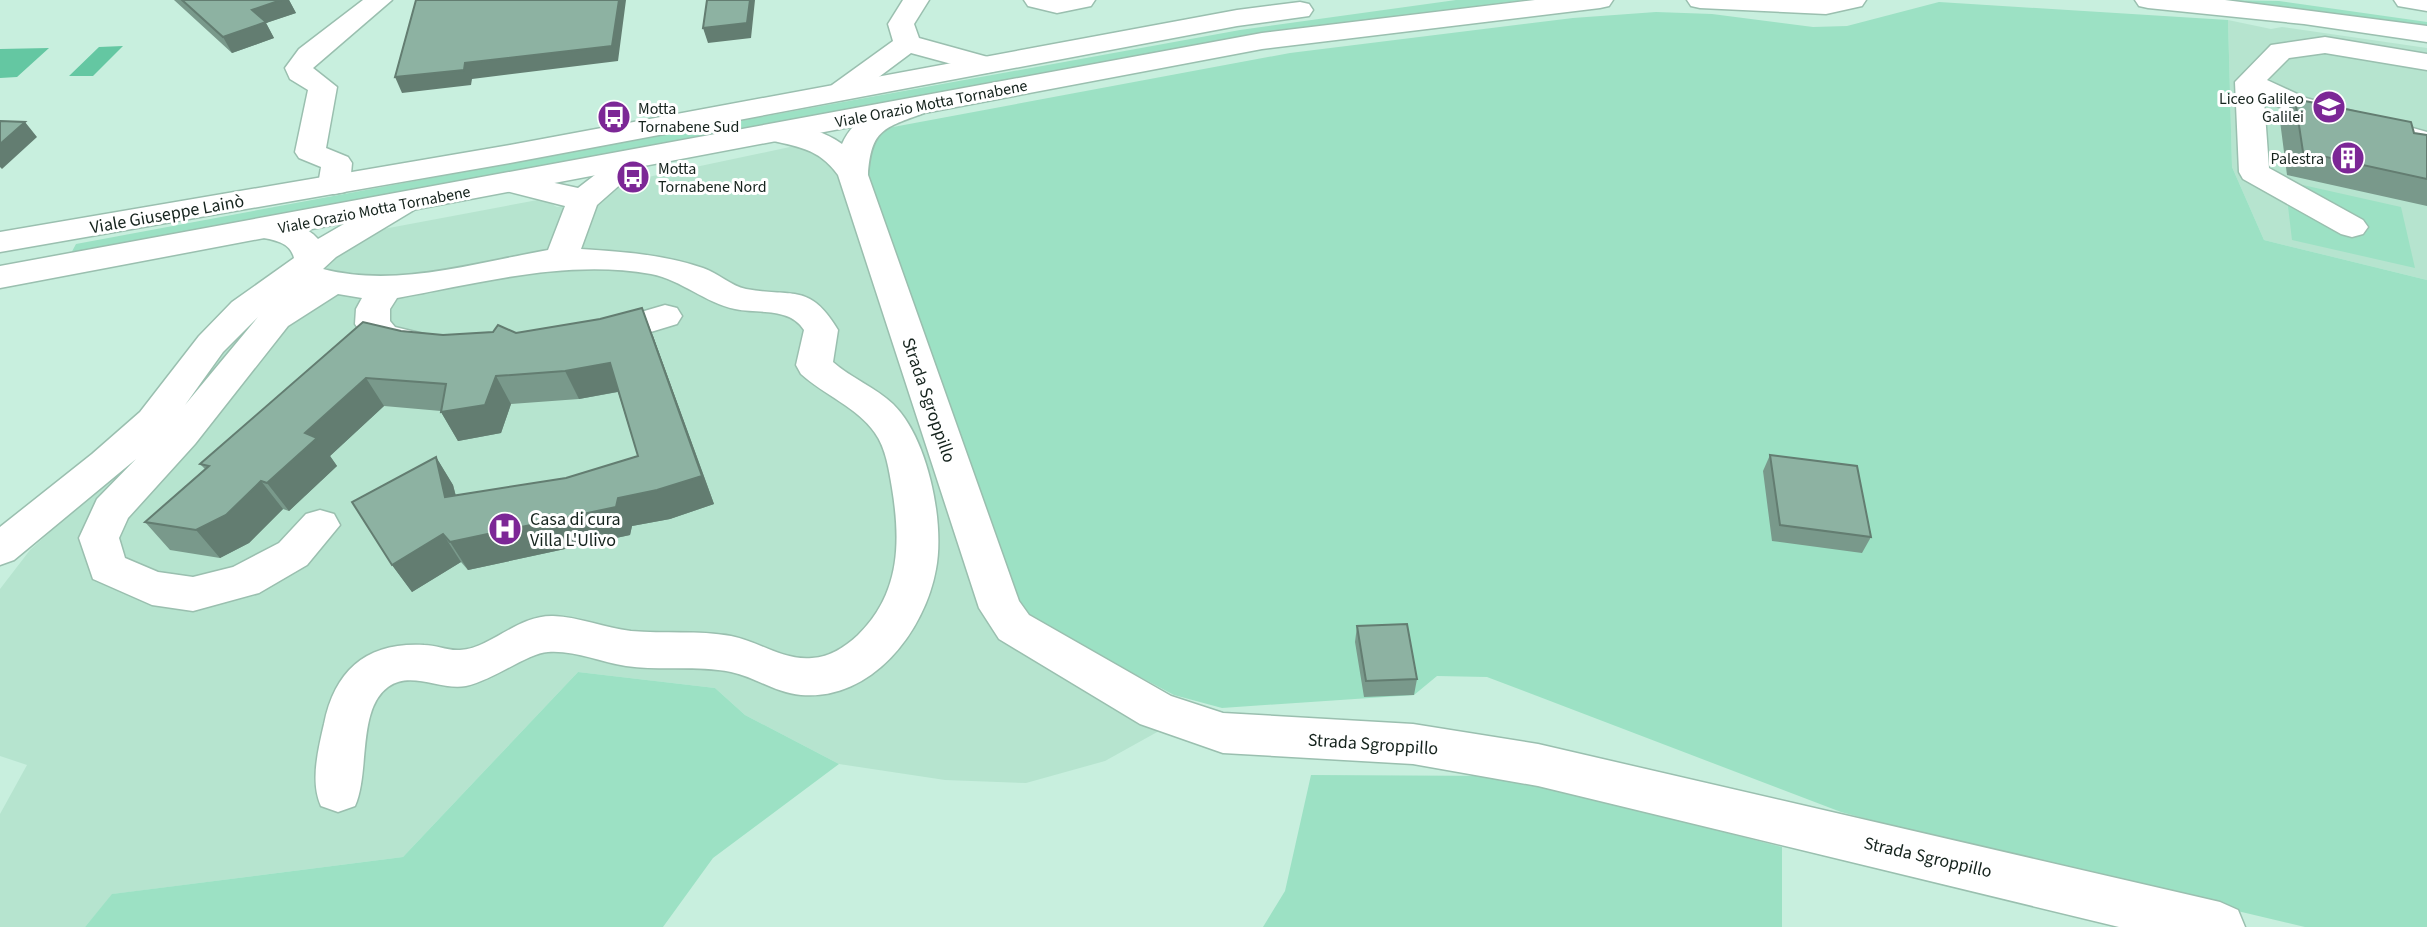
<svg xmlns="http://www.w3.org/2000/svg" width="2427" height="927" viewBox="0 0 2427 927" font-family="'Source Sans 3',sans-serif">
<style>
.built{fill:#b6e4cf}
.green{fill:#9ce1c4}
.water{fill:#64c7a2}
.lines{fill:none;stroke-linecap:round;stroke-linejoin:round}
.minor-casing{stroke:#9abfaf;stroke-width:3}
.major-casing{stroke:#9abfaf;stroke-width:3}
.minor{fill:#fff;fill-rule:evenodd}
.major{fill:#fff;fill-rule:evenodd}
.wall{fill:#79998b}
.shaded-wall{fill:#637d71}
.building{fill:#8db2a2;stroke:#637d71;stroke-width:2}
.labels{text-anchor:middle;stroke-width:6;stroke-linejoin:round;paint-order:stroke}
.far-poi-label{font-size:16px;fill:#15231d;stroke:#fff;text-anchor:end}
.far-street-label{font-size:16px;fill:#15231d;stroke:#fff}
.street-label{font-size:18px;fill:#15231d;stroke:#fff}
.poi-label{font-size:18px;fill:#15231d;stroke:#fff;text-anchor:start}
</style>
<rect width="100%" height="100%" fill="#c8efde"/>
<!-- built -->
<path class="built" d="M 2228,20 L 2271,29 L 2282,27 L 2427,48 L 2427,280 L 2264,240 L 2232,167 Z
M 804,144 L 841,169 L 989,626 L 1159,731 L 1105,761 L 1026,783 L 945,780 L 839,764 L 745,715 L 715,688 L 578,672 L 403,857 L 113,894 L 85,927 L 0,927 L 0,814 L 27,765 L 0,756 L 0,589 L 30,550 L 78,507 L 225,341 L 327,259 L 378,230 L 543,199 L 557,207 L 597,200 L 615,184 Z"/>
<!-- green -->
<path class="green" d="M 1456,0 L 1526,0 L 1261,34 L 736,131 L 733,122 L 1240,30 Z
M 2226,0 L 2279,1 L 2427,22 L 2427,26 Z
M 1939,2 L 2228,20 L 2232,167 L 2264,240 L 2427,280 L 2427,927 L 2305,927 L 1985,851 L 1841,812 L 1487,677 L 1437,676 L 1414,695 L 1222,708 L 1174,695 L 1029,618 L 1012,601 L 864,171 L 877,130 L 1290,53 L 1573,18 L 1656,12 L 1712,14 L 1813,27 L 1847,26 Z
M 710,126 L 713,134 L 69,257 L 76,244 Z
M 2285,181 L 2401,207 L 2415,268 L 2292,240 Z
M 578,672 L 715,688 L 745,715 L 839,764 L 713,858 L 663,927 L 85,927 L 112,894 L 403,857 Z
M 1311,775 L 1505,776 L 1782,847 L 1782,927 L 1263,927 L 1285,891 Z"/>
<!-- water -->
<path class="water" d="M 123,46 L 93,76 L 69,76 L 99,47 Z
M 49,48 L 17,77 L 0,78 L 0,49 Z"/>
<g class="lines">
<defs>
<path id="minor" d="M 363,0 L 392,0 L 313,68 L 337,87 L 326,148 L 348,157 L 352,163 L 350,185 L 345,192 L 334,194 L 323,192 L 318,185 L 321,167 L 299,158 L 295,152 L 308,90 L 290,79 L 285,68 L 299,49 Z
M 903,0 L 929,0 L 914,24 L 919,38 L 995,59 L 999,65 L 995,71 L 985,73 L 911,53 L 852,97 L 842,100 L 832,97 L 828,91 L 832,85 L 893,41 L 888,24 Z
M 1024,0 L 1095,0 L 1091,6 L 1057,13 L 1028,6 Z
M 2394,0 L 2427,0 L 2427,11 L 2398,6 Z
M 2325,37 L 2427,54 L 2427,70 L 2325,53 L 2289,58 L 2267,80 L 2306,98 L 2427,132 L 2427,150 L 2286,110 L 2264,100 L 2269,168 L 2363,220 L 2368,227 L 2363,234 L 2352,237 L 2341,234 L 2243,179 L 2239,172 L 2235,82 L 2271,45 Z
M 914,98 L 924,101 L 928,107 L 924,113 C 884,128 871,129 868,175 L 1019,601 L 1029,615 L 1171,696 L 1223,713 L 1413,724 L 1538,744 L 2220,902 L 2238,910 L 2245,927 L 2119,927 L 1538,786 L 1413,764 L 1223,753 L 1140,724 L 999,639 L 979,608 L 838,175 C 818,147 796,147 766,139 L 761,133 L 766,127 C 789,121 823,130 842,144 C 855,114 885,106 914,98 Z
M 633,151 L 644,154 L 648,160 L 597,205 L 581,249 C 623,252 662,254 703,268 C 718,273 731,286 746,289 C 793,298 809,282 838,330 L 833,362 C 851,378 875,387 893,404 C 928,438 945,523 936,569 C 925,631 872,701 801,695 C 776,693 755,677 731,672 C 697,665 661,671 626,666 C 600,662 574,650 548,652 C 528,653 492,681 466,686 C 441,691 411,670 388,687 C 357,709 370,773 355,806 L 338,812 L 321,806 C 310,782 318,750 324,724 C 335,669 368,642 424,645 C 436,645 448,651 460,650 C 490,649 517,615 553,616 C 580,617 605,628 631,631 C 664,634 698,630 731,636 C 758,641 784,661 812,658 C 830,657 845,647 858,635 C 900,594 901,543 892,488 C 889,471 886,448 875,433 C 857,407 824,395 801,374 L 796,365 L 804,330 C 790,307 758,314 735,309 C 705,303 682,280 651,274 C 566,259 481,283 397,298 L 390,309 L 390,321 L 395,327 L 432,336 L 438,344 L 432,352 C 405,360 370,348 355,324 L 356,309 L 362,298 L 338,294 L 288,326 L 195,444 L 128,518 L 119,538 L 125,558 L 158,572 L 193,577 L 233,567 L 279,543 L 306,514 L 320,510 L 334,514 L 340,525 L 307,565 L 259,593 L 193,611 L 152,605 L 93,579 L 79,538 L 97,499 L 136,459 L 14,560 L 0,565 L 0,527 L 92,454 L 140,412 L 199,336 L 232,302 L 294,258 C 290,240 270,240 255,236 L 250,229 L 255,222 C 275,217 304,223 318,239 L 392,196 L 403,194 L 414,196 L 419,203 L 414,210 L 336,257 L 323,269 C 396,288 474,263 548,250 L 565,206 L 502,190 L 498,183 L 502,176 L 513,174 L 578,188 L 622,154 ZM 258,317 L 185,405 L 223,352 Z
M 665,305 L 677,308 L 682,316 L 677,324 L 598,348 L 586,344 L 580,336 L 586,328 Z"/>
<path id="major" d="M 1535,0 L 1613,0 L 1609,6 L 1600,8 L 1262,49 L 0,288 L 0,266 L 1262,33 Z
M 1687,0 L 1866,0 L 1862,6 L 1826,14 L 1700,8 L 1691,6 Z
M 2135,0 L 2225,0 L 2427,26 L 2427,42 L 2304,24 L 2148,8 L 2139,6 Z
M 1300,2 L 1309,4 L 1313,10 L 1309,16 L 1237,26 L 510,163 L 0,252 L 0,232 L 510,145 L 1237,10 Z"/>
</defs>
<!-- minor casing -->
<use href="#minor" class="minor-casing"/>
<!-- major casing -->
<use href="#major" class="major-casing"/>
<!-- minor -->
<use href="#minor" class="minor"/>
<!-- major -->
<use href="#major" class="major"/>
</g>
<!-- wall -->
<path class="wall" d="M 174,0 L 289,0 L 296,13 L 266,23 L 274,38 L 232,53 Z
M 2295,99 L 2414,133 L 2427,135 L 2427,206 L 2287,175 L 2280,121 Z
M 401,331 L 443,335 L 516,333 L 653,336 L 714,504 L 670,519 L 632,526 L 630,535 L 468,570 L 461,562 L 412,592 L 392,565 L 436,457 L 453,485 L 456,496 L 566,478 L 638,456 L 618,392 L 579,399 L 511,404 L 501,433 L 458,441 L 441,412 L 441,411 L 384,406 L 330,456 L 337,466 L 289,511 L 283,509 L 249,543 L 220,558 L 170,550 L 145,522 L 205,469 L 200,464 Z
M 1770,455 L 1871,537 L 1862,553 L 1772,541 L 1763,471 Z
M 1357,626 L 1417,679 L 1414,695 L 1364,697 L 1355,642 Z"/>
<!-- shaded-wall -->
<path class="shaded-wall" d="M 281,0 L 289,0 L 296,13 L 266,23 L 274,38 L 232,53 L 223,37 L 252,10 Z
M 619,0 L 626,0 L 618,61 L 472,79 L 471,85 L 402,93 L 395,77 L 465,63 Z
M 750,0 L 755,0 L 751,38 L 708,43 L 703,28 Z
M 25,122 L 37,137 L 2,169 L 0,167 L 0,144 Z
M 642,308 L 653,336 L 714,504 L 670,519 L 632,526 L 630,535 L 468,570 L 450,542 L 702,476 Z
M 610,363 L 622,391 L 579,399 L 565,371 Z
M 496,376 L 511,404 L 501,433 L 458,441 L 441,412 Z
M 366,378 L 384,406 L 330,456 L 337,466 L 289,511 L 267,483 L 305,433 Z
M 436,457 L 453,485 L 463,525 L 445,497 Z
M 261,481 L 283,509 L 249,543 L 220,558 L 196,530 Z
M 443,534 L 461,562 L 412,592 L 392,565 Z"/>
<!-- building -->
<path class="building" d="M 182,0 L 281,0 L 252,10 L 266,22 L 223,37 Z
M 416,0 L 619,0 L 612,46 L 465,63 L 464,70 L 395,77 Z
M 707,0 L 750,0 L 747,23 L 703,28 Z
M 2295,99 L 2411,122 L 2414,133 L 2427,135 L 2427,179 L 2303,152 Z
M 0,121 L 25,122 L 0,144 Z
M 642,308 L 702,476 L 657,490 L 618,498 L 616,507 L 450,542 L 443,534 L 392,565 L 352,502 L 436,457 L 445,497 L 566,478 L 638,456 L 610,363 L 565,371 L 496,376 L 485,405 L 441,412 L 446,384 L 366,378 L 305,433 L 317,438 L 267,483 L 261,481 L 226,515 L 196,530 L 145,522 L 209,466 L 200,464 L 363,322 L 401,331 L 443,335 L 493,332 L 498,325 L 516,333 L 600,319 Z
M 1770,455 L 1857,466 L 1871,537 L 1780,525 Z
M 1407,624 L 1417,679 L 1366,681 L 1357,626 Z"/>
<!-- icons -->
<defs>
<symbol id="school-disc" viewBox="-11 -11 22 22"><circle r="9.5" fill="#7c2796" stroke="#fff"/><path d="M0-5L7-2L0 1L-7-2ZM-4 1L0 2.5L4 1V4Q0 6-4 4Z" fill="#fff"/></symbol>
<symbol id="bus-disc" viewBox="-11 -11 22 22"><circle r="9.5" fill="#7c2796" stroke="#fff"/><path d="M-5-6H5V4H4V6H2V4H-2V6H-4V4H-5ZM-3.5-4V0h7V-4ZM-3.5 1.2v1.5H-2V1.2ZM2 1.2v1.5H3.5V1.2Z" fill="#fff"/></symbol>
<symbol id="building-disc" viewBox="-11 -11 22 22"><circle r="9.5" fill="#7c2796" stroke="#fff"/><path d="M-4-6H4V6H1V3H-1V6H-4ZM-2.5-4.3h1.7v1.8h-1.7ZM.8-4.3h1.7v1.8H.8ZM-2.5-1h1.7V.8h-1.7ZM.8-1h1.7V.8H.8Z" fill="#fff"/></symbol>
<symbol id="hospital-disc" viewBox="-11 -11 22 22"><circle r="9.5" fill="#7c2796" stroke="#fff"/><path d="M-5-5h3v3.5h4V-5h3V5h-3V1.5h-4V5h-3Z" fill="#fff"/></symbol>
</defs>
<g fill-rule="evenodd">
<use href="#school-disc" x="2310" y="88" width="38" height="38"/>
<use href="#bus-disc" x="595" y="98" width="38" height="38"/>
<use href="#building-disc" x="2329" y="139" width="38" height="38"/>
<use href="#bus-disc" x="614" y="158" width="38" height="38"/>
<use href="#hospital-disc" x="486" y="510" width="38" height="38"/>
</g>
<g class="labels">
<!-- far-poi labels -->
<g class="far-poi-label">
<text x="2304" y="104">Liceo Galileo<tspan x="2304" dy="18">Galilei</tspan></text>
<text x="638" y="114" text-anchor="start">Motta<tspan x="638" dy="18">Tornabene Sud</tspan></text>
<text x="2324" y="164">Palestra</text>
<text x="658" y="174" text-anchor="start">Motta<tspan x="658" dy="18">Tornabene Nord</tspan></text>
</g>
<!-- far-street labels -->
<g class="far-street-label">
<text transform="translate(931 103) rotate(-11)" y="6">Viale Orazio Motta Tornabene</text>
<text transform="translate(374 209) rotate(-11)" y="6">Viale Orazio Motta Tornabene</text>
</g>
<!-- street labels -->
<g class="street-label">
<text transform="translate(167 214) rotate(-10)" y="6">Viale Giuseppe Lainò</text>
<text transform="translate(929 400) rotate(71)" y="6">Strada Sgroppillo</text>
<text transform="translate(1373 744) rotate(4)" y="6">Strada Sgroppillo</text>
<text transform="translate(1928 857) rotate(13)" y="6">Strada Sgroppillo</text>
</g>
<!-- poi labels -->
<g class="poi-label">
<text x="530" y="525">Casa di cura<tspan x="530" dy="21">Villa L'Ulivo</tspan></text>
</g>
</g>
</svg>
